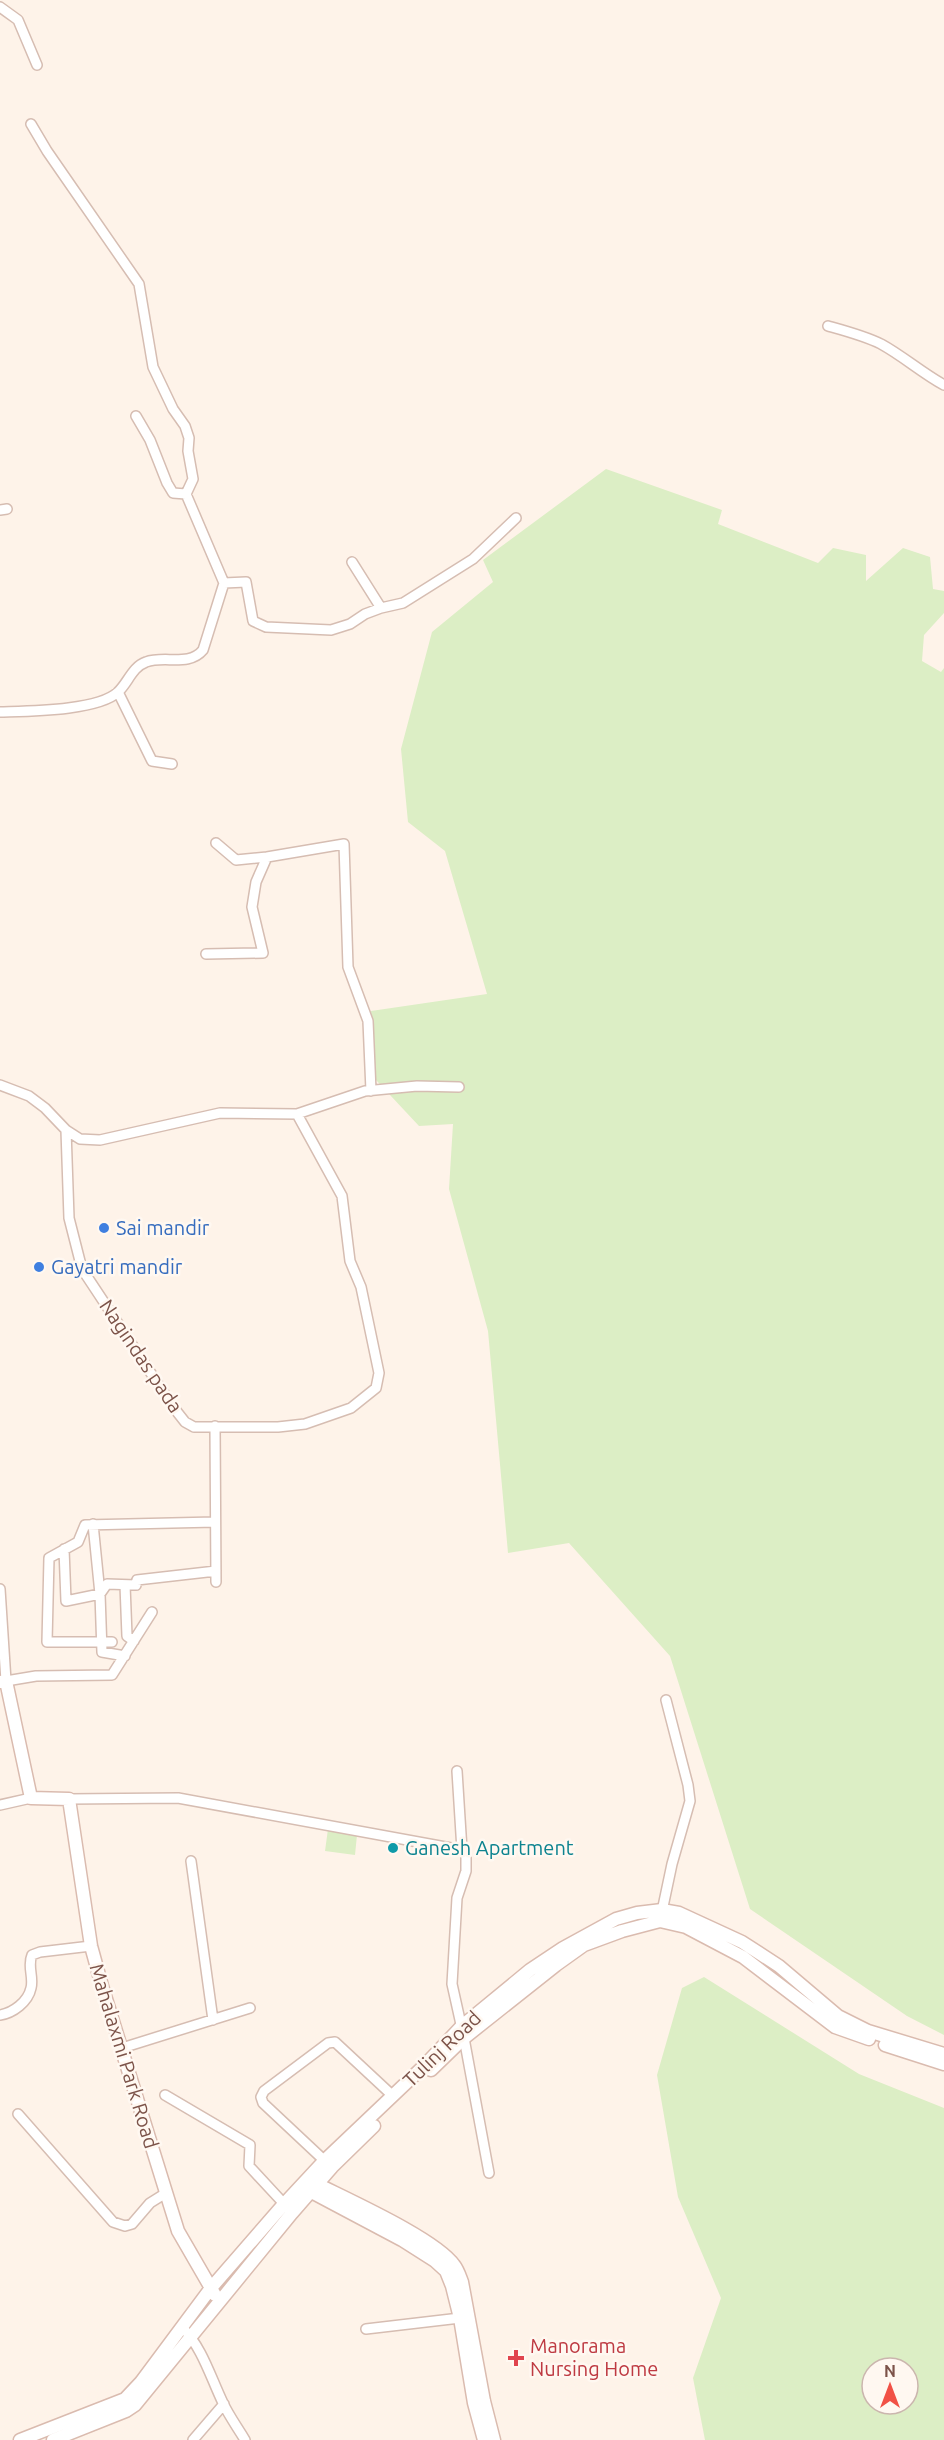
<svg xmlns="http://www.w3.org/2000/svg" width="944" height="2440" viewBox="0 0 944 2440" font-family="Ubuntu,sans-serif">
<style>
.green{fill:#dceec5;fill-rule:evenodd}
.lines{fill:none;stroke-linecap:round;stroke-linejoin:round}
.street-casing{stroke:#d6bdb2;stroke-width:12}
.secondary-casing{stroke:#dabbaf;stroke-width:15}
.street{stroke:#fff;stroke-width:9}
.secondary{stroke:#fff;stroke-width:12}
.shop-dot{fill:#3f7fe0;stroke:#fff8f1;stroke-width:2}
.culture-dot{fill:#0f9aa8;stroke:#fff8f1;stroke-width:2}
.health-dot{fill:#e0444e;stroke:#fff8f1;stroke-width:2}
.labels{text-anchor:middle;stroke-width:5;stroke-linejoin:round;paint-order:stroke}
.shop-label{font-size:20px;fill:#366cbe;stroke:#fff8f1;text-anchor:start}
.street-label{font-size:20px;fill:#7c5349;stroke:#fff8f1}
.culture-label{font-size:20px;fill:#0d838f;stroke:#fff8f1;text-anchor:start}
.health-label{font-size:20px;fill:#be3a42;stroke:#fff8f1;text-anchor:start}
</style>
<rect width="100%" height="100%" fill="#fef3e9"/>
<!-- green -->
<path class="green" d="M 606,469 L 722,510 L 718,524 L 818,563 L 833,548 L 866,555 L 866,581 L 903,548 L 930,557 L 933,589 L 944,591 L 944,613 L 924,635 L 922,661 L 941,672 L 944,668 L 944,2035 L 907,2016 L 750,1909 L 670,1656 L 569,1543 L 508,1553 L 488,1331 L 449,1189 L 453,1124 L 419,1126 L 376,1080 L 371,1011 L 487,994 L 445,851 L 408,822 L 401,749 L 432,632 L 493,582 L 483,560 Z
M 328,1829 L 357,1835 L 355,1855 L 325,1851 Z
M 704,1977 L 859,2074 L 944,2108 L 944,2440 L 705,2440 L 693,2378 L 721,2298 L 678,2197 L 657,2075 L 682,1988 ZM 872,2368 L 908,2368 L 908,2404 L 872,2404 Z"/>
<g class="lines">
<defs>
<path id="street" d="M 0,7 L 18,20 L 37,65
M 31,124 L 47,151 L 139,284 L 153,367 L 173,409 L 185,426 L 189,438 L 188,451 L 193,479 L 186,494
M 828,326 C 846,331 865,336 881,344 C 903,356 922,373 944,385
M 0,510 L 7,509
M 352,562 L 381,608
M 224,583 L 246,582 L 253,621 L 266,627 L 331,630 L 350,624 L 365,614 L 381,608 L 403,603 L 473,559 L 516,518
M 118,692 L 152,761 L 172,764
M 0,712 C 27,711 98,711 118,692 C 128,683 132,667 146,662 C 164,655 189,667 203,650 L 224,583 L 186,494 L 173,493 L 167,483 L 150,440 L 136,416
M 216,843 L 236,860 L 267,857
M 206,954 L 263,953 L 252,907 L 256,882 L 267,857 L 344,844 L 348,967 L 368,1021 L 371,1091
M 0,1085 L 29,1096 L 45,1108 L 66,1130 L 80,1139 L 100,1140 L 220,1113 L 297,1114 L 365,1091 L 417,1086 L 459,1087
M 66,1130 L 69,1218 L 82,1269 L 174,1408 L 185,1422 L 194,1427 L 278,1427 L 305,1424 L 351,1408 L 376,1388 L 379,1373 L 361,1287 L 350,1261 L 342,1196 L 297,1114
M 215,1426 L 216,1582
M 93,1524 L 100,1594 L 102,1652 L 125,1656
M 64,1549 L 66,1601 L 100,1594 L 107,1584 L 136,1585 L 137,1580 L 216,1571
M 125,1585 L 127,1636 L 134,1641
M 0,1589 L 6,1681 L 36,1676 L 112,1675 L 152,1612
M 112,1642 L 47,1642 L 49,1558 L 78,1542 L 85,1525 L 215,1522
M 457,1771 L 462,1850
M 69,1799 L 178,1798 L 462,1850 L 466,1854 L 466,1871 L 457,1898 L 452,1984 L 464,2038 L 489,2173
M 0,1805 L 31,1798
M 191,1861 L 213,2020
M 661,1916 L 672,1864 L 690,1801 L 688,1785 L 666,1700
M 0,2015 C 13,2013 28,2002 31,1988 C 34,1977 27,1966 32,1955 L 40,1952 L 91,1946
M 122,2048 L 250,2008
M 165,2095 L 250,2145 L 249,2166 L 287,2207
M 18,2114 L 113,2222 L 125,2226 L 132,2224 L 150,2203 L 166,2193
M 327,2163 L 263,2103 L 261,2097 L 264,2091 L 328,2043 L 335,2042 L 393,2096
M 182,2327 C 203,2349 210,2376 223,2403 C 229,2416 238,2428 245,2440
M 366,2329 L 460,2318
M 193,2440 L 224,2404"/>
<path id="secondary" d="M 0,1682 L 6,1681 L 31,1798 L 69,1799 L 91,1946 L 102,1986 L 178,2231 L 215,2295
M 885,2045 L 944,2064
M 431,2070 L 464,2038 L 556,1965 L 584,1945 L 622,1931 L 660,1921 L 686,1927 L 743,1957 L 835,2027 L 869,2039
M 311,2181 C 344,2198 435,2238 454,2265 C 458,2270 460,2277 462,2282 L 484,2401 L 494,2440
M 304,2188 L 402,2240 L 435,2261 L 446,2271 L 452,2286 L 460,2318 L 474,2403 L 484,2440
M 20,2440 L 125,2399 L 141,2382 L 211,2288 L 284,2204 L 324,2161 L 424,2066 L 462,2026 L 530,1970 L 563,1948 L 616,1919 L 637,1913 L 662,1910 L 679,1913 L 742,1942 L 779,1966 L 838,2016 L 868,2031 L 944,2054
M 53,2440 L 126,2411 L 135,2405 L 292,2213 L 332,2167 L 374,2126"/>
</defs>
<!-- street casing -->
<use href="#street" class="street-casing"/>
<!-- secondary casing -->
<use href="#secondary" class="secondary-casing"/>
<!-- street -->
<use href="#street" class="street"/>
<!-- secondary -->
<use href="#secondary" class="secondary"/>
</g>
<!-- markers -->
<g class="shop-dot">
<circle cx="104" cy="1228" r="6"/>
<circle cx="39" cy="1267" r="6"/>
</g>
<circle class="culture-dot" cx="393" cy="1848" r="6"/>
<path class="health-dot" d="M513 2349h6v6h6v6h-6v6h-6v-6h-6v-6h6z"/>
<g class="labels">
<!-- shop labels -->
<g class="shop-label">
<text x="116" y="1235">Sai mandir</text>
<text x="51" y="1274">Gayatri mandir</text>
</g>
<!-- street labels -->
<g class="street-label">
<text transform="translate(141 1356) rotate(56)" y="7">Nagindas pada</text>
<text transform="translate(442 2049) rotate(-44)" y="7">Tulinj Road</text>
<text transform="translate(124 2056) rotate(73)" y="7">Mahalaxmi Park Road</text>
</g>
<!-- culture labels -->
<g class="culture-label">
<text x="405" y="1855">Ganesh Apartment</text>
</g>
<!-- health labels -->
<g class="health-label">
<text x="530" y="2353">Manorama<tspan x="530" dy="23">Nursing Home</tspan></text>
</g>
</g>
<!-- north arrow -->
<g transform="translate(890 2386)"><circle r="28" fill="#fff8f1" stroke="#cbb6ae" stroke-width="1.5"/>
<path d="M0-4.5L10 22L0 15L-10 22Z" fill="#f15146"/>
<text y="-9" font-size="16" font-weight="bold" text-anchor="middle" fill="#7c5349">N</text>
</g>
</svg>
